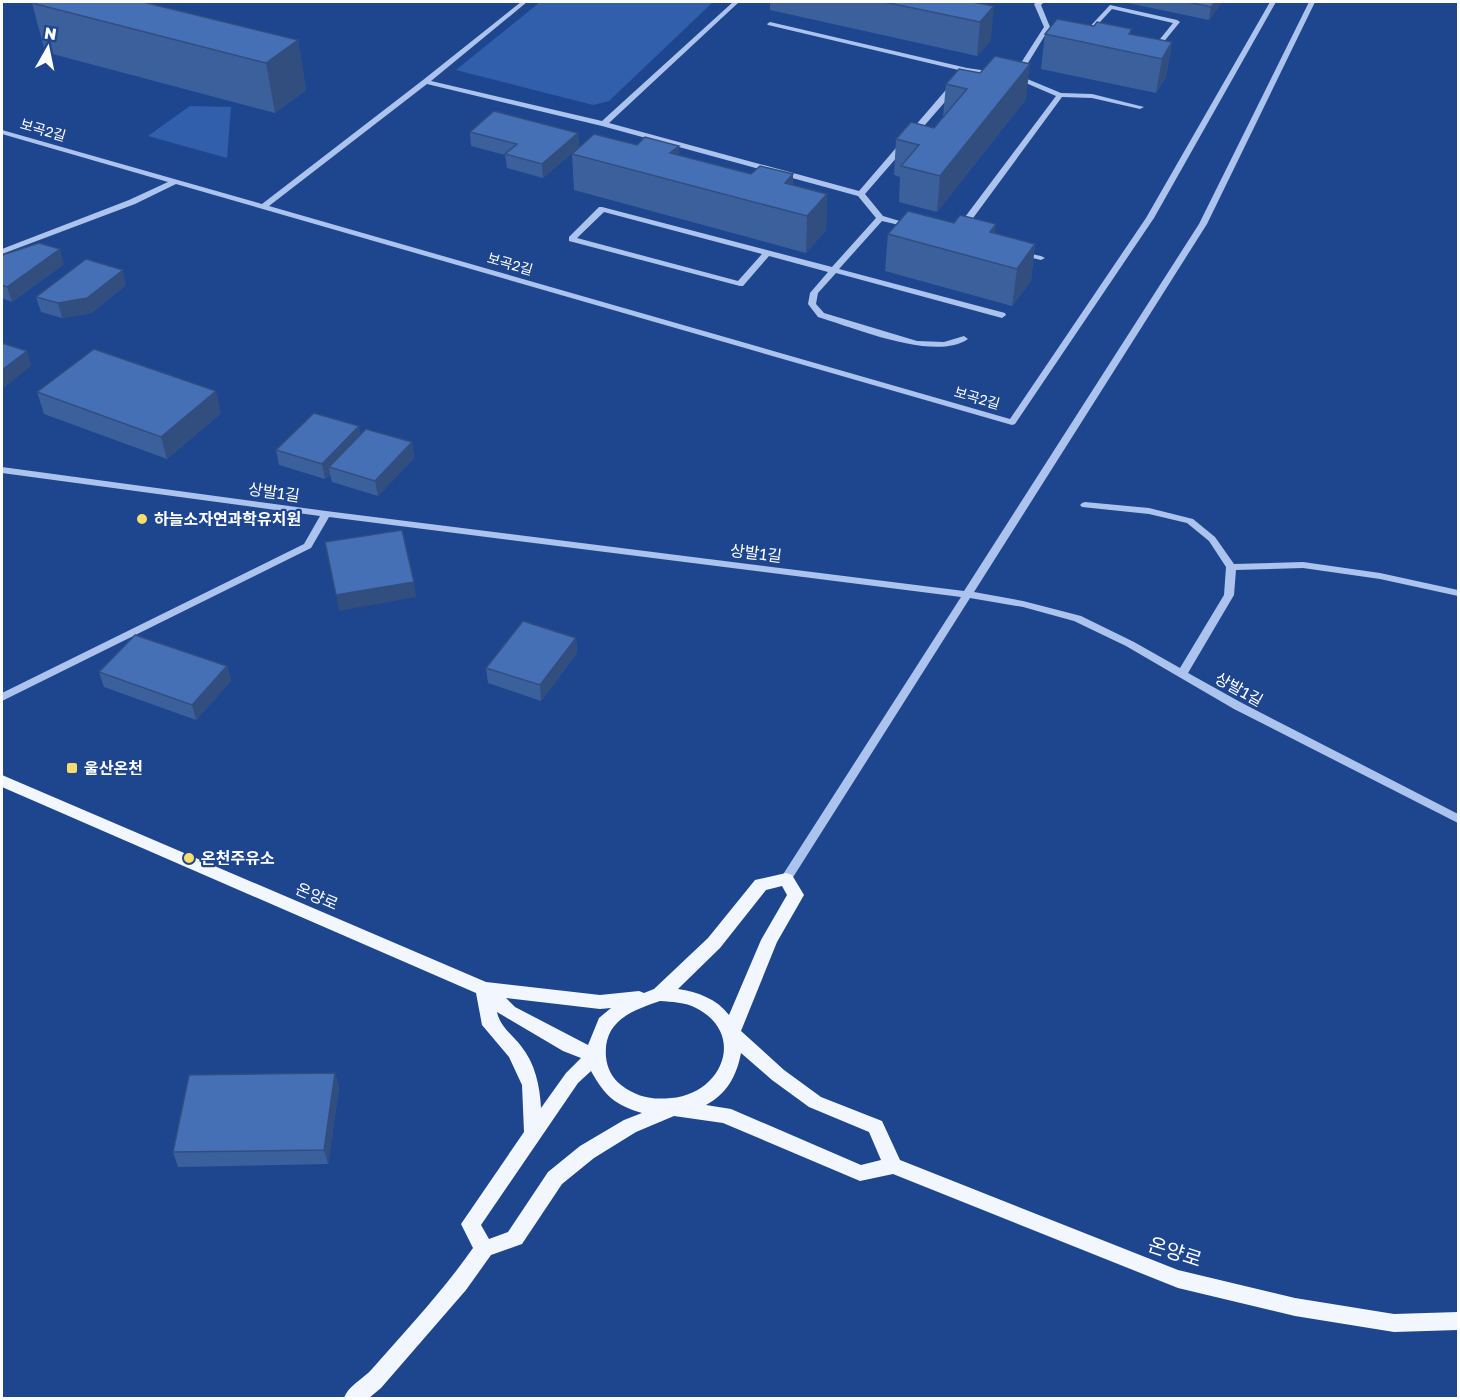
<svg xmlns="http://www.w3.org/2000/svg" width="1460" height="1400" viewBox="0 0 1460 1400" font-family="'Golos Text','Noto Sans KR',sans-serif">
  <rect width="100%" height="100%" fill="#1e468e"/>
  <g fill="#315fab">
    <polygon points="540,2 713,2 609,101 593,105 456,70"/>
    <polygon points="190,106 231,107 227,158 148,136"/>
  </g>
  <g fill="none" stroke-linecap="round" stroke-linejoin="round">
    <g fill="#acc4ed" fill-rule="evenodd">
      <path d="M 521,2 L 527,2 L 431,81 L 602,121 L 733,2 L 739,2 L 609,123 L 859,191 L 951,84 L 957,84 L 957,88 L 865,194 L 883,216 L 916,226 L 912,228 L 882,221 L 839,269 L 1005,313 L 1006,315 L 1002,318 L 836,273 L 818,293 L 816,304 L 824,313 L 917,341 L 944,342 L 964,336 L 968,339 C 935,362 855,328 818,317 L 808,304 L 810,293 L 828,272 L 769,256 L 743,286 L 740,286 L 569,241 L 569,237 L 599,207 L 602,207 L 832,267 L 876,218 L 858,196 L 602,126 L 427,84 L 269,206 L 1010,419 L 1146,218 L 1270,2 L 1276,2 L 1154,218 L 1015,424 L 1012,425 L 176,184 L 135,204 L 2,254 L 2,249 L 129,200 L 168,182 L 2,134 L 2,130 L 262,204 L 423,80 ZM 604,212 L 762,254 L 738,281 L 577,238 Z"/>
      <polygon points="1037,2 1044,2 1041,5 1050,27 1020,76 1061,93 1092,94 1144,107 1140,109 1092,98 1062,97 965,229 959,229 959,225 1056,96 1012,77 1044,27 1034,4"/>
      <polygon points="1309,2 1315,2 1207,224 974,592 1023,601 1081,616 1134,642 1180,668 1224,595 1226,567 1209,541 1187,523 1149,514 1082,507 1080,505 1082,503 1085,502 1149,508 1193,519 1215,537 1234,564 1303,562 1380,573 1458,590 1458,596 1380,579 1303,568 1236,570 1234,595 1188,673 1242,703 1458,814 1458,823 1234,709 1126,646 1074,621 1023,607 970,598 790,882 782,882 780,879 782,876 961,597 329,517 311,548 2,701 2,693 304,544 320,516 2,473 2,467 326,511 964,591 1199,224"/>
      <polygon points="1110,5 1177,20 1180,22 1157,50 1155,51 1152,49 1173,23 1112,9 1087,36 1083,36 1083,34"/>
      <polygon points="770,22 967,68 995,72 999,74 995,76 967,72 768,25 767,24"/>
      <polygon points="1017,251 1041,256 1045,258 1041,260 1020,255 1017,255"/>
    </g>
    <path fill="#f2f6ff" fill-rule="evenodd" d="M 2,775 L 486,982 L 600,995 L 639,991 L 644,993 L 654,989 L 708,938 L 755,880 L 786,873 L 792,875 L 804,895 L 777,942 L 741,1031 L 784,1070 L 821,1097 L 882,1121 L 900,1160 L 1178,1270 L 1295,1298 L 1394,1314 L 1458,1312 L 1458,1330 L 1394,1332 L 1295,1316 L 1178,1288 L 893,1174 L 860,1181 L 723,1123 L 674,1116 L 636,1132 L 594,1158 L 562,1184 L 522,1244 L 491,1255 L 466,1290 L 381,1388 L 369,1398 L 344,1398 C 348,1386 363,1379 372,1369 C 407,1329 443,1291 473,1248 L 461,1224 L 524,1132 L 522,1085 L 509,1057 L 482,1025 L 476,993 L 2,787 ZM 782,886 L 787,895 L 761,940 L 729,1015 C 717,999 698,992 678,989 L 720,948 L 766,890 ZM 506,998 L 600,1009 L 611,1008 L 599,1018 L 588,1045 L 515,1007 ZM 660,1001 C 672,1002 685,1002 696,1008 C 747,1034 722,1094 671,1098 C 651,1100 637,1097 621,1085 C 612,1078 607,1068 606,1057 C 603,1021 631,1011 660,1001 ZM 497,1012 L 563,1051 L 581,1058 L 566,1073 L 541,1108 C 540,1086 535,1063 521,1046 C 512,1034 500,1027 497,1012 ZM 741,1053 L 772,1080 L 809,1107 L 869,1132 L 881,1160 L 861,1165 L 731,1109 L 706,1105 C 727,1094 737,1075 741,1053 ZM 591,1071 C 605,1096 615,1105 642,1113 L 624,1120 L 580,1146 L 548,1172 L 508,1232 L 489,1239 L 481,1225 L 578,1083 Z"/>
  </g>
  <g fill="#3c609c">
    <polygon points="770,2 972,2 991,40 977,56 770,10"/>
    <polygon points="1123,2 1222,2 1209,20"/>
    <polygon points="32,3 298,40 306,90 275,113 45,52"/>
    <polygon points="1045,34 1132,34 1172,42 1166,77 1156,93 1041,69"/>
    <polygon points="946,84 1026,99 937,212 899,202 900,177 894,175 896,139 934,128 943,117"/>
    <polygon points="470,132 578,133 579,147 543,178 507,168 505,155 471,146"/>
    <polygon points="679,146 679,156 751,174 793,174 793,185 827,194 826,230 806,253 574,190 572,154"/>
    <polygon points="954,223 1035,244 1031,281 1012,306 885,271 888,234"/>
    <polygon points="2,255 64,264 12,302 2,298"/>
    <polygon points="126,285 91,313 62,318 41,312 36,297"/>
    <polygon points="37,392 221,413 167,459 44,414"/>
    <polygon points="361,435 412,442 414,458 378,496 332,482 330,474 325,479 279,465 276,450"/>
    <polygon points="576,638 577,653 541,701 488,683 486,668"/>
    <polygon points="227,666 231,681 196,720 104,687 99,672"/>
    <polygon points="335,1073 339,1088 328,1164 178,1167 173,1152"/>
  </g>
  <g fill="#314e7f">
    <polygon points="1215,2 1222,2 1209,20 1211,7"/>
    <polygon points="994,6 991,40 977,56 980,22"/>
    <polygon points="298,40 306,90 275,113 266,63"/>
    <polygon points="1172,42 1166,77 1156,93 1162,59"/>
    <polygon points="1030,64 1026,99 937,212 940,176"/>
    <polygon points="578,133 579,147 543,178 542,164"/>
    <polygon points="679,146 680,182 670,153"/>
    <polygon points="793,174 792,210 785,183"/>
    <polygon points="827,194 826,230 806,253 807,216"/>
    <polygon points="996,224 992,261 990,232"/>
    <polygon points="1035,244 1031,281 1012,306 1017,269"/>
    <polygon points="60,249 64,264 12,302 7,287"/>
    <polygon points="123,270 126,285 91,313 62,318 58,303"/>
    <polygon points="27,351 31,366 2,389 2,370"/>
    <polygon points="216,391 221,413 167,459 161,437"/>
    <polygon points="359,426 362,442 329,467 330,474 325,479 322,464"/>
    <polygon points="412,442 414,458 378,496 375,481"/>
    <polygon points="414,582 416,597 339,611 336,595"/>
    <polygon points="576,638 577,653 541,701 540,685"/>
    <polygon points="227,666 231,681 196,720 192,705"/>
    <polygon points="335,1073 339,1088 328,1164 324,1150"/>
  </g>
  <g fill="#4670b5" stroke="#314e7f" stroke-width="1.5">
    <polygon points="34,2 143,2 298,40 266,63 32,3"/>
    <polygon points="884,2 972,2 994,6 980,22"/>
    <polygon points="1188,2 1215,2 1211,7"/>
    <polygon points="1057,19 1094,26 1097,22 1132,29 1129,34 1172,42 1162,59 1045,34"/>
    <polygon points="995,56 1030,64 940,176 901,166 919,145 896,139 911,122 934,128 967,89 946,84 959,69 980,73"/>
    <polygon points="494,111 578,133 542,164 505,154 517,144 470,132"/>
    <polygon points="594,134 637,145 645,137 679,146 670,153 751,174 760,166 793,174 785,183 827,194 807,216 572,154"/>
    <polygon points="908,211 954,223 960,215 996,224 990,232 1035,244 1017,269 888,234"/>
    <polygon points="39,243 60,249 7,287 2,285 2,255"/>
    <polygon points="86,259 123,270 87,298 58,303 36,297"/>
    <polygon points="2,343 27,351 2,370"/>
    <polygon points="94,349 216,391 161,437 37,392"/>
    <polygon points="314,413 359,426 322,464 276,450"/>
    <polygon points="366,429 412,442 375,481 329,467"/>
    <polygon points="402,530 414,582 336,595 325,542"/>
    <polygon points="523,621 576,638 540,685 486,668"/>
    <polygon points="135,635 227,666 192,705 99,672"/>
    <polygon points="335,1073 324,1150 173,1152 189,1075"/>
  </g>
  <g fill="#fbdd6b" stroke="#1e468e" stroke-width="2">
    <circle cx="142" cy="519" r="6"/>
    <rect x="66" y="762" width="12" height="12" rx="3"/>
    <circle cx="189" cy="858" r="6"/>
  </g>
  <g text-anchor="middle" stroke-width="4.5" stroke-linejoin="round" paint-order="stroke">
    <g font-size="14" fill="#fff" stroke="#1e468e">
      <text transform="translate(43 130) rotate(16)" y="5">보곡2길</text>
      <text transform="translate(510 264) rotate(16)" y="5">보곡2길</text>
      <text transform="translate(977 398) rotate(16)" y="5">보곡2길</text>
    </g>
    <g font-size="16" fill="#fff" stroke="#1e468e">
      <text transform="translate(274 492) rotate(8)" y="6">상발1길</text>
      <text transform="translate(756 553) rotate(7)" y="6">상발1길</text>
      <text transform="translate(1239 689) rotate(29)" y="6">상발1길</text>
      <text transform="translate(317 896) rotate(23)" y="6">온양로</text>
    </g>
    <g font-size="16" font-weight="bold" fill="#fff" stroke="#1e468e" text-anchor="start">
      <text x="154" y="525">하늘소자연과학유치원</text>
      <text x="84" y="774">울산온천</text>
      <text x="201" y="864">온천주유소</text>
    </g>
    <g font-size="20" fill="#fff" stroke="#1e468e">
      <text transform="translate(1175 1252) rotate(18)" y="7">온양로</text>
    </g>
  </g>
  <rect width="1460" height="1400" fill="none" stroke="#ffffff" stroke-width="6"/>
  <g transform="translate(48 48) rotate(9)" stroke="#1e468e" stroke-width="4.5" paint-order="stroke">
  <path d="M0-4.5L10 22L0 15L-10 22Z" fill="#ffffff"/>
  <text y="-9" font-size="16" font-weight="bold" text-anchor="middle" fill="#ffffff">N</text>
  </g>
</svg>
